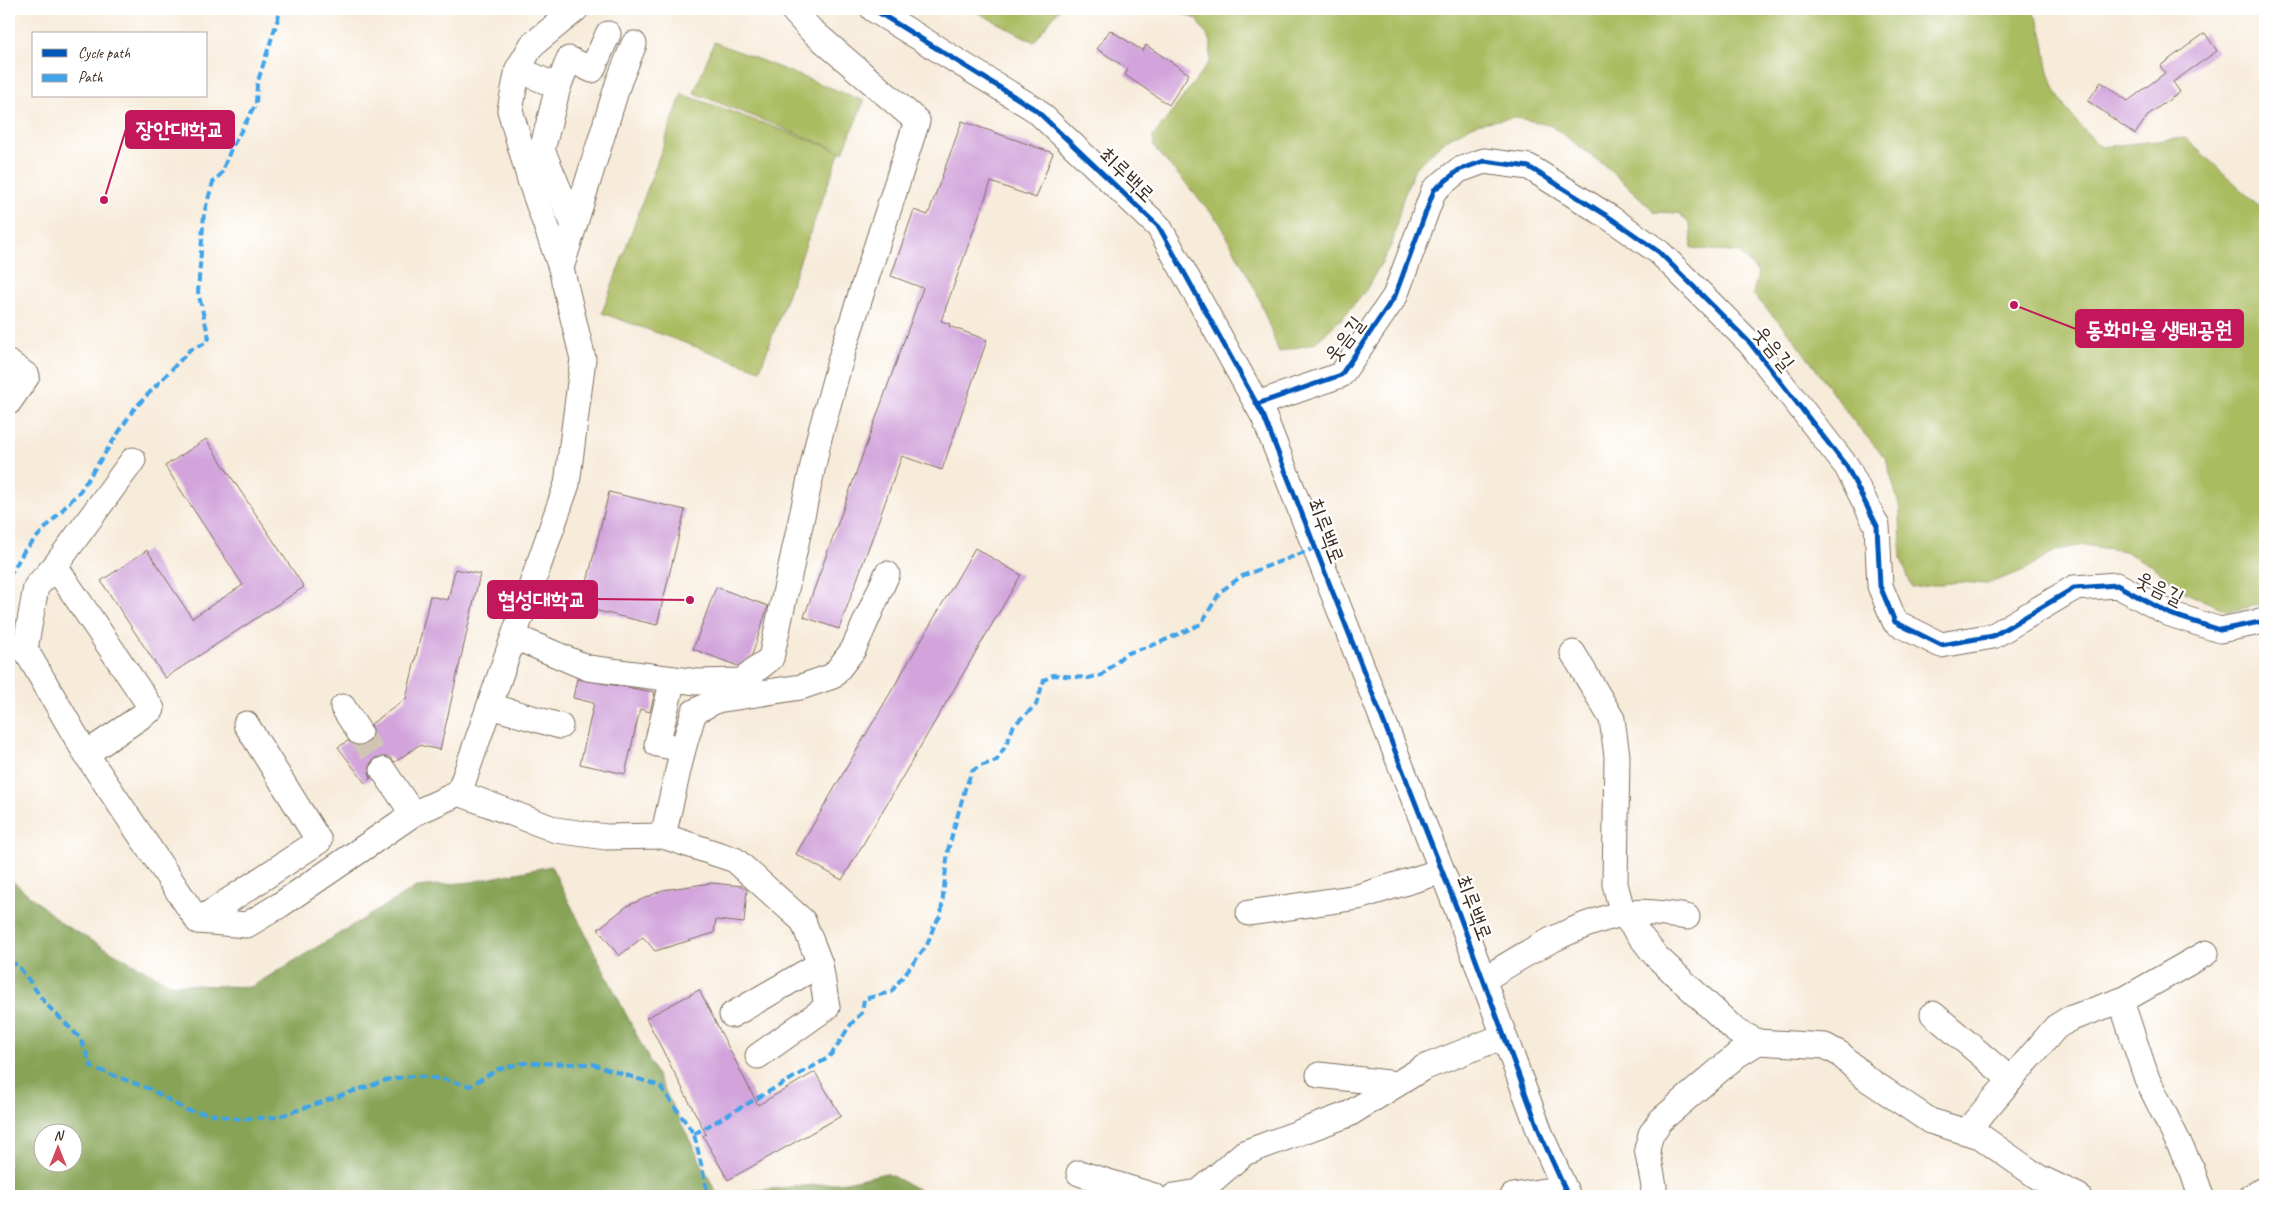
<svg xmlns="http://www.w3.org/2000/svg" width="2274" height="1205" viewBox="0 0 2274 1205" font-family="Caveat,'Poor Story',sans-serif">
  <rect width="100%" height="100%" fill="#fff"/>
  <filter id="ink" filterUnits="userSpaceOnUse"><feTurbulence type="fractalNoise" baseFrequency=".02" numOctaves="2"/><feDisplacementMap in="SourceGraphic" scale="10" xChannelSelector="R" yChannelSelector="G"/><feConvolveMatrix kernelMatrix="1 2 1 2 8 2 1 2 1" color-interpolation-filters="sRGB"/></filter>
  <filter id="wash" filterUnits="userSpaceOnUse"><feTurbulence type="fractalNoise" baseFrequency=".0096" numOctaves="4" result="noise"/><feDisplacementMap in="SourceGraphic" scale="20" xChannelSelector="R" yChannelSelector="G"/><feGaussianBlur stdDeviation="1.12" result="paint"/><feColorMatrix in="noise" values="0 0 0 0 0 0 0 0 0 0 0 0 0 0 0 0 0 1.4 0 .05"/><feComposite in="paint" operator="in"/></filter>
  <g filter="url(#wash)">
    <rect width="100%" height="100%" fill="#f7ebd9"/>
    <g fill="#aabc60" stroke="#72733f">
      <polygon points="971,9 1059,9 1034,42"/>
      <path d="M 1169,9 L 2030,9 C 2047,28 2043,55 2051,79 C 2060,106 2080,127 2101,147 L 2185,138 L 2265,211 L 2265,604 L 2228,611 L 2184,592 L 2153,566 L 2124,551 L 2084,545 L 2057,550 L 2025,570 L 1987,584 L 1958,582 L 1912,588 L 1901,558 L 1900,508 L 1886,459 L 1854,422 L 1794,339 L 1753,294 L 1758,273 L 1740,253 L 1692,248 L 1690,224 L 1678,213 L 1655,212 L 1608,168 L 1552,126 L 1515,117 L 1476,124 L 1444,141 L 1415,168 L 1402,201 L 1392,244 L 1366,290 L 1343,317 L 1315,343 L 1279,352 L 1257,293 L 1220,223 L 1154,147 L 1153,137 L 1210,61 L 1211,42 L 1197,19 Z"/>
      <polygon points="714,42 864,101 843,152 694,93"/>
      <polygon points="682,94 840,151 760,370 602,313"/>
    </g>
    <path fill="#87a456" stroke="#61673a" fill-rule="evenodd" d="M 551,866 L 717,1194 L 846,1182 L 886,1173 L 931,1196 L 9,1196 L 9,878 L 64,925 L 170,984 L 251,987 L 416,887 L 471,882 ZM 42,1132 L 72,1132 L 72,1162 L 42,1162 Z"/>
    <g id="blocks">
      <g fill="#d2a4db">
        <polygon points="1110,30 1143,51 1146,45 1189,74 1169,105 1125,75 1128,69 1097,49"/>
        <polygon points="2205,33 2217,51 2173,82 2180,92 2149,114 2135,134 2088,101 2101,82 2128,101 2165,73 2160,66"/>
        <polygon points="962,121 1053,153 1036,198 991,182 941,321 950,324 949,326 987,340 942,470 902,456 839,629 804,617 923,288 891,276 914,210 928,215"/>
        <polygon points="206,439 304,587 165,678 101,581 147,550 192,618 243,585 165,466"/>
        <polygon points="609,492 685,510 657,625 581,607"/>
        <polygon points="975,548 1021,575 842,880 796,854"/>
        <polygon points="455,569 480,574 440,750 419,745 395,762 389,757 375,758 370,764 369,772 371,778 365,783 338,747 348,741 359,746 367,744 373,732 371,724 406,699 430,596 448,600"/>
        <polygon points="716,587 768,606 752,655 738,666 693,649"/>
        <polygon points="577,679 655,692 650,712 640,709 625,774 580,764 594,703 573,698"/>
        <polygon points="711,883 742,886 747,890 744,923 716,920 714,933 655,951 643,937 619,956 598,929 627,906 663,890"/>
        <polygon points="699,990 758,1105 815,1072 841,1116 728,1180 703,1136 706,1134 646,1018"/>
      </g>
    </g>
  </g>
  <g filter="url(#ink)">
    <use href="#blocks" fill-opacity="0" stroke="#7d6e5f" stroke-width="1"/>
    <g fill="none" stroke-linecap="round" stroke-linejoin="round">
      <polyline stroke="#d1c4b4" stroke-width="25" stroke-dasharray="25 12" stroke-linecap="butt" points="359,732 383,770"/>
      <defs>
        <g id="minor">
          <polyline points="873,9 1036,110 1159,227 1264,417 1457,909 1542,1138 1568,1196"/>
          <polyline points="518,69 558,87 569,59 592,70 608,34"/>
          <polyline points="558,87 542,150 573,223"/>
          <polyline points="561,268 619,81 634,44"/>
          <polyline points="9,363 27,376 9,402"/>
          <polyline points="1257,404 1341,375 1395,296 1434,190 1459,170 1484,161 1529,167 1609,217 1659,252 1750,343 1847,467 1877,526 1880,586 1895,622 1941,645 1993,636 2074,588 2117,585 2170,614 2220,630 2265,621"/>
          <polyline points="133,460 55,566 36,587 25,649 86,754 198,921 247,925 280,905 413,814 459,793 567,484 583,359 561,268 530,180 510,110 518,69 532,45 576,9"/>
          <polyline points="55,566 152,709 86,754"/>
          <polyline points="515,637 588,668 697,682 742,681 771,658 819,438 844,347 917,121 811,30 792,9"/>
          <polyline points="1573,653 1612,719 1617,756 1615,884 1623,914 1656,956 1736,1031 1758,1042 1825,1046 1840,1054 1866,1078 1930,1121 1980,1136 2038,1177 2078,1196"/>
          <polyline points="673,679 657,744 683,749"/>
          <polyline points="490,706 560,726"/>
          <polyline points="343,707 359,732"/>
          <polyline points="383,770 413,814"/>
          <polyline points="459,793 556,830 606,837 663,836 683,749 694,712 717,700 801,687 833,676 853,650 887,574"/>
          <polyline points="663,836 735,860 803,921 820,964 827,1007 758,1056"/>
          <polyline points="1249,913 1358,897 1442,871"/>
          <polyline points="198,921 319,841 246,724"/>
          <path d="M 1483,980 C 1526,953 1571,925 1622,914 C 1643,910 1666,914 1687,917"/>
          <polyline points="2121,1001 2147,1079 2192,1170 2201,1196"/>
          <polyline points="1933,1014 2011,1080"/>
          <polyline points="732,1015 820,964"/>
          <polyline points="1319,1075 1397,1084"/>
          <polyline points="1966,1132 2056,1027 2069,1019 2125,999 2206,953"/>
          <polyline points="1079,1173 1154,1196"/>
          <polyline points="1174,1196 1199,1192 1244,1153 1349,1114 1423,1068 1504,1036"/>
          <polyline points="1513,1196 1564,1188"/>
          <polyline points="1653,1196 1654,1186 1647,1149 1651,1134 1661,1120 1737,1055 1758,1042"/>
          <polyline points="2252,1196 2265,1189"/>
        </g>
      </defs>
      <use href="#minor" stroke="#7d6e5f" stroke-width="27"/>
      <use href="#minor" stroke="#fff" stroke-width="25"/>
      <g stroke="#3fa3ea" stroke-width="4" stroke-dasharray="8 4" stroke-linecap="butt">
        <polyline points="9,577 24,551 80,491 134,409 190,350 206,343 209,338 198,292 204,213 213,182 221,174 231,149 256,104 257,84 281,9"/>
        <polyline points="9,965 17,964 46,1004 80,1038 92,1067 150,1089 186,1110 239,1119 277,1117 390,1079 413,1076 442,1079 470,1086 498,1069 524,1063 592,1064 660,1086 694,1134 708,1194 711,1196"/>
        <path d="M 694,1134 L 828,1058 C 842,1042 846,1026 862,1013 L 864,999 L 891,992 L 927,945 L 934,926 L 941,915 L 948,850 L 965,789 L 972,771 L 980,766 L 996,761 L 1006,745 L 1014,725 L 1036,705 L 1044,680 L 1053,675 L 1088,678 L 1102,675 L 1125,654 L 1156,644 L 1201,624 L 1220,592 L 1242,576 L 1315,548"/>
      </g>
      <defs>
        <g id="cycleway">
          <polyline points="873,9 1036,110 1159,227 1264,417 1457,909 1542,1138 1568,1196"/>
          <polyline points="1257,404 1341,375 1395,296 1434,190 1459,170 1484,161 1529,167 1609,217 1659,252 1750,343 1847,467 1877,526 1880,586 1895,622 1941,645 1993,636 2074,588 2117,585 2170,614 2220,630 2265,621"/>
        </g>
      </defs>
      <use href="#cycleway" stroke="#fff" stroke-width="8"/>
      <use href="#cycleway" stroke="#0057b8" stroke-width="5"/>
    </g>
  </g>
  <g text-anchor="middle" stroke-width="4.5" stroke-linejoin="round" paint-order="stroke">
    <g font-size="21" fill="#3b2a1e" stroke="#fff">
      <text transform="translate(1127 175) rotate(44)" y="7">최루백로</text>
      <text transform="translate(1344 339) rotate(-53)" y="7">웃음길</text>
      <text transform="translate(1774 348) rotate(51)" y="7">웃음길</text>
      <text transform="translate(1326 531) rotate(69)" y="7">최루백로</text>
      <text transform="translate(2160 588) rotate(27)" y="7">웃음길</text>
      <text transform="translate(1474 908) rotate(69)" y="7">최루백로</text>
    </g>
  </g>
  <path fill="none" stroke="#c2185b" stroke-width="2" d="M104 200L126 129M2014 305L2076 329M690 600L597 599"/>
  <g fill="#c2185b" stroke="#fff" stroke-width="2">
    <circle cx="104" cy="200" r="5"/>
    <circle cx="2014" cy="305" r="5"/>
    <circle cx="690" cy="600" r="5"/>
  </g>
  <g fill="#c2185b" stroke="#c2185b" stroke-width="2">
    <rect x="126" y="111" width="108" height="37" rx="5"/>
    <rect x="2076" y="310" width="167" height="37" rx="5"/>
    <rect x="488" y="581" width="109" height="37" rx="5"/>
  </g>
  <g font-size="22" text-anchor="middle" font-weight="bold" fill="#fff">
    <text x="180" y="137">장안대학교</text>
    <text x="2159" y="337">동화마을 생태공원</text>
    <text x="542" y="607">협성대학교</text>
  </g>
  <rect width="2274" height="1205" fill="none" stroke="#fff" stroke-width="30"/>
  <rect x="32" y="32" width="175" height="65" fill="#ffffff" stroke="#b1aaa5"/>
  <rect x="42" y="49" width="25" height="8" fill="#0057b8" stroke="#b1aaa5"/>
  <text x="78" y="58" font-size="15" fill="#3b2a1e">Cycle path</text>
  <rect x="42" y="74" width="25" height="8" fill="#3fa3ea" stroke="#b1aaa5"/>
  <text x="78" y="82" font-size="15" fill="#3b2a1e">Path</text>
  <g transform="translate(58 1148)"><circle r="24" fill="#ffffff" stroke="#b1aaa5"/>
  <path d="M0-4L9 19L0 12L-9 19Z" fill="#d1495b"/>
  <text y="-8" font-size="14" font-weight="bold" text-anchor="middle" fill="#3b2a1e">N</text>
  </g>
</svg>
